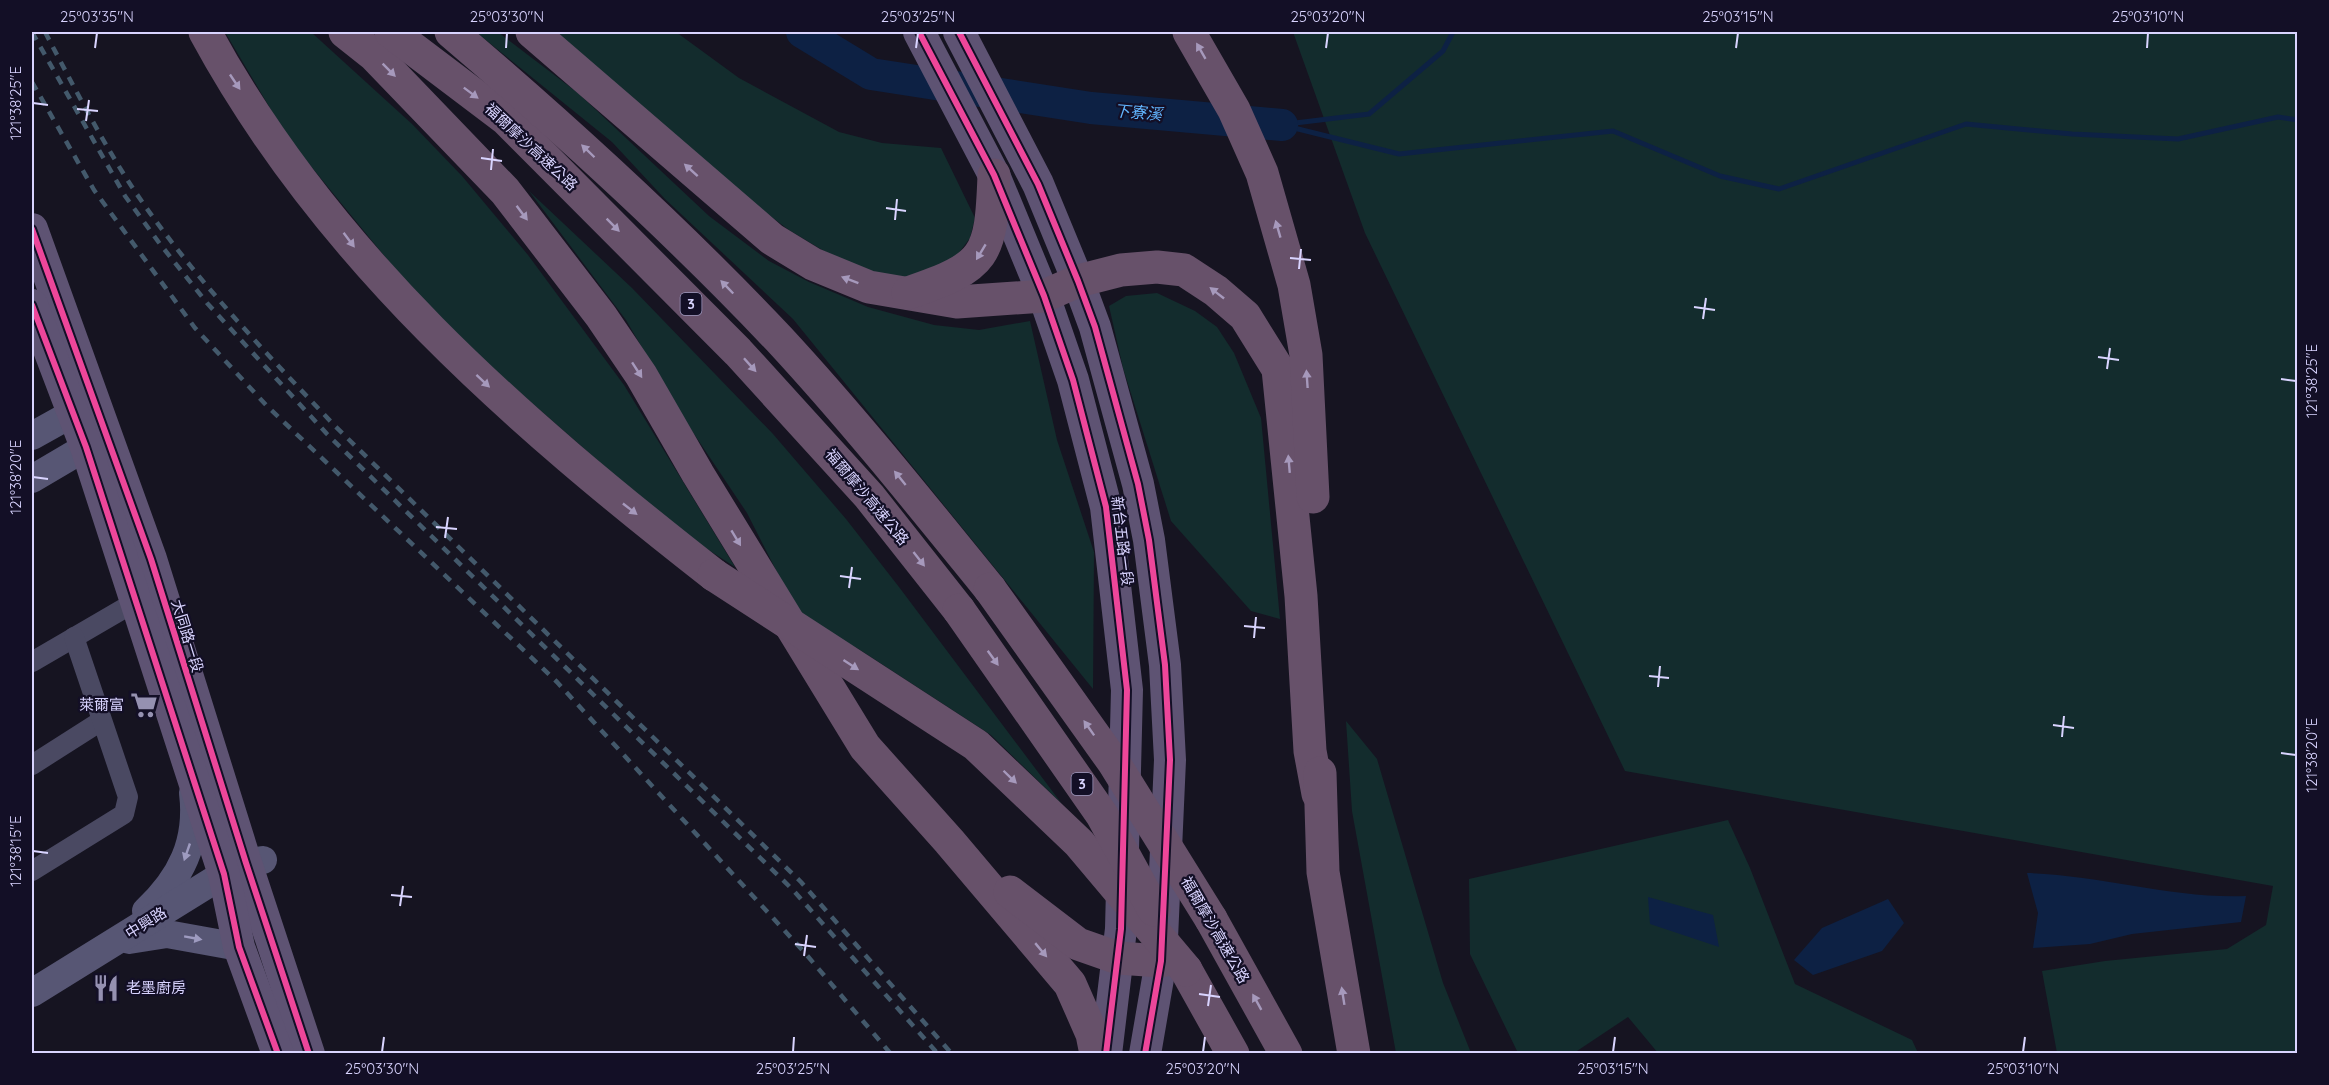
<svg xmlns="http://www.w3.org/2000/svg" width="2329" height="1085" viewBox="0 0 2329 1085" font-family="Quicksand,'Noto Sans TC',sans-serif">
  <rect width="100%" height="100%" fill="#161421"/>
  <g fill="#132c2d">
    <polygon points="225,32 311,32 412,124 462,176 528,255 624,385 735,567 676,529 436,319 287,137"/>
    <polygon points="476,32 498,32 578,93 709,216 769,261 809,282 868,307 934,325 979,330 1030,321 1057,440 1094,552 1093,689 793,319 665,199 612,142"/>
    <polygon points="554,32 676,32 739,78 839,132 882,143 941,148 975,218 970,238 955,258 905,279 859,272 789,230 749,200"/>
    <polygon points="1293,32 2297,32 2297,1053 2057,1053 2042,971 2105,961 2227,949 2266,925 2273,886 1625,771 1365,233"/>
    <polygon points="529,191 632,288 773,434 846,519 899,587 1062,804 991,735 857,648 802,621 747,513 680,413 626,320"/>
    <polygon points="1157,293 1195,311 1217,327 1234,353 1261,418 1280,619 1251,611 1171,521 1123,368 1109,306 1126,296"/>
    <polygon points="1346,721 1377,759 1443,983 1471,1053 1396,1053 1352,811"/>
    <polygon points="1728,820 1750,868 1795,984 1912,1040 1918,1053 1658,1053 1628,1017 1574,1053 1518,1053 1470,954 1469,879"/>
  </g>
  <g fill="#0d2144">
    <path d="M 2027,873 C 2101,875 2173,899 2246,896 L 2241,922 L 2132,934 L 2090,944 L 2033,948 L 2038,913 Z"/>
    <polygon points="1648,897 1713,915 1719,947 1650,924"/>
    <polygon points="1888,899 1904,923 1882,951 1813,975 1794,960 1822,928"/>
  </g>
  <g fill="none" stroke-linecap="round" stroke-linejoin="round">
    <g stroke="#0d2144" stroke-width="5">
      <polyline points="1287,124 1369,114 1443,51 1453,32"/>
      <polyline points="1282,125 1399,154 1613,131 1720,176 1779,189 1966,124 2072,134 2178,139 2278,117 2298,120"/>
    </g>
    <polyline stroke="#0d2144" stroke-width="32" points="802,32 871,74 1091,108 1282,125"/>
    <g stroke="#4a4962" stroke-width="20">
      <polyline points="32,662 135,602"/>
      <polyline points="32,765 101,721"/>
      <polyline points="32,871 124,814 128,797 74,637"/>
    </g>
    <g stroke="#575674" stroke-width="28">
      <polyline points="32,436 93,402"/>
      <polyline points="32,479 105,436"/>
      <path d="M 146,911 C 181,878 199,842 193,793"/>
      <polyline points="129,940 167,934 239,947"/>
      <polyline points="32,993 224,874 246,863 263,860"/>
    </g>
    <g stroke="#5e5373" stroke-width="32">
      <polyline points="919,32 994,175 1044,296 1073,380 1106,507 1127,690 1121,929 1106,1054"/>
      <polyline points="959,32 1038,184 1078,281 1095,327 1138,484 1149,540 1165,665 1170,760 1161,961 1145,1054"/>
      <polyline points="32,229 151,559 246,863 309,1054"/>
      <polyline points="32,305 86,447 224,874 239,947 278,1054"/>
    </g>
    <g stroke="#67516a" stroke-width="33">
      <path d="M 205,32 C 326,256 517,421 714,575"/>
      <polyline points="345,32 374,55 505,191 601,316 641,375 698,474 865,747 949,841 1070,984 1092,1034 1096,1054"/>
      <polyline points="391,32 506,119 738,352 869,496 959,610"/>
      <path d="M 451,32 C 565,129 676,230 779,339 C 853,419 921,504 990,589"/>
      <polyline points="532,32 772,239 813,264 869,287 957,302 1044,296 1078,281 1121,270 1157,267 1184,270 1216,291 1245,316 1278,369 1301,596 1310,751 1318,794"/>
      <polyline points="1189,32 1234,110 1262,173 1294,285 1306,355 1313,497"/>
      <path d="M 908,293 C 987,266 991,257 994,175"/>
      <polyline points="1320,773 1323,872 1354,1054"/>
      <polyline points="1010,892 1078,944 1118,958 1161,961"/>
      <polyline points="1211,919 1286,1054"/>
      <polyline points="1186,970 1233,1054"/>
    </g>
    <g stroke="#43596b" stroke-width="4.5" stroke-dasharray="9 8" stroke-linecap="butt">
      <polyline points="32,32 125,196 160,244 207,303 327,434 793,890 938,1054"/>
      <path d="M 45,32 C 73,85 101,140 134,190 C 192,276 264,351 335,426 L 801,882 L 952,1054"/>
      <polyline points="32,82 94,190 195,328 266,405 557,682 805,953 891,1054"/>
    </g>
    <g stroke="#67516a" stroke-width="33">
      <polyline points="714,575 976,745 1079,843 1186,970"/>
      <polyline points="990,589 1114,763 1211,919"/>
      <polyline points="959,610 1102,815 1154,910"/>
    </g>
    <defs>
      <g id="cycleway">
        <polyline points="919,32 994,175 1044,296 1073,380 1106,507 1127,690 1121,929 1106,1054"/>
        <polyline points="959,32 1038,184 1078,281 1095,327 1138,484 1149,540 1165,665 1170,760 1161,961 1145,1054"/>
        <polyline points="32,229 151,559 246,863 309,1054"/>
        <polyline points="32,305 86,447 224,874 239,947 278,1054"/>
      </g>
    </defs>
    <use href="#cycleway" stroke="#130f26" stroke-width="10"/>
    <use href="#cycleway" stroke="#ed469a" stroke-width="6"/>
  </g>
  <defs><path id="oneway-solid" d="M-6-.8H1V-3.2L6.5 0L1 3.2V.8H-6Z" transform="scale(1.5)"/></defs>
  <g fill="#a699bc">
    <use href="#oneway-solid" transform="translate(1201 51) rotate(-120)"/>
    <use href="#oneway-solid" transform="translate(389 70) rotate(45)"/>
    <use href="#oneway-solid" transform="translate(235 82) rotate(56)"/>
    <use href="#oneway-solid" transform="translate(471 93) rotate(37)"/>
    <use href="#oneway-solid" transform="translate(588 151) rotate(-136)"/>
    <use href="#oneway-solid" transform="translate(691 170) rotate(-138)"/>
    <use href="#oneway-solid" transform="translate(522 213) rotate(53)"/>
    <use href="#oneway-solid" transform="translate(613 225) rotate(45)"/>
    <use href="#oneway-solid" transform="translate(1278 229) rotate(-106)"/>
    <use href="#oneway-solid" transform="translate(349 240) rotate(53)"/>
    <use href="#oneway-solid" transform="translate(981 252) rotate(121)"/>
    <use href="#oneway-solid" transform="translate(850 280) rotate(-159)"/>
    <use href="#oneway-solid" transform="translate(727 287) rotate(-134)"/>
    <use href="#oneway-solid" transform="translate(1217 293) rotate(-142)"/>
    <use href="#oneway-solid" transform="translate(750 365) rotate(48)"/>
    <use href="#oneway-solid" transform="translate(637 370) rotate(57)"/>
    <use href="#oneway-solid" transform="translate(1307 379) rotate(-94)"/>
    <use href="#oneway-solid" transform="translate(483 381) rotate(43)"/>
    <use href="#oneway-solid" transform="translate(1289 464) rotate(-95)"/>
    <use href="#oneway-solid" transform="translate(900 478) rotate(-129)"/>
    <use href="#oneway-solid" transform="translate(630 509) rotate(38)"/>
    <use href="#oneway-solid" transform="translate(736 538) rotate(59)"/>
    <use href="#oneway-solid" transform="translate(919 559) rotate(52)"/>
    <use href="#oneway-solid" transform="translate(993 658) rotate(54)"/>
    <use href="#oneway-solid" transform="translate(851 665) rotate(33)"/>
    <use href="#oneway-solid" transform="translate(1089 728) rotate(-125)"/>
    <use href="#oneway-solid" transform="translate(1010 777) rotate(44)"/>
    <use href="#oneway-solid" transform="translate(1041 950) rotate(50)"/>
    <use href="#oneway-solid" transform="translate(1343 996) rotate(-99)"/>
    <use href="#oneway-solid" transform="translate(1257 1002) rotate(-119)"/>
  </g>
  <g fill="#9e9bc0">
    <use href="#oneway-solid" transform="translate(187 852) rotate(109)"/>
    <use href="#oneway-solid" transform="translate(193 938) rotate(10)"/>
  </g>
  <path fill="none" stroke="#d9d4ff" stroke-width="2" d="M 95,48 L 97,33M 506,48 L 507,33M 916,48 L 918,33M 1326,48 L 1328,33M 1736,48 L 1738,33M 2147,48 L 2148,33M 33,103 L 48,105M 77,109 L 98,111M 86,121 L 89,100M 481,158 L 502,161M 491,170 L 493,149M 886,208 L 906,211M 895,220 L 897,199M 1290,258 L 1311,260M 1299,269 L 1301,249M 1694,307 L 1715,310M 1703,319 L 1706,298M 2098,357 L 2119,360M 2107,369 L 2110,348M 2281,379 L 2296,381M 33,477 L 48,479M 436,527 L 457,529M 445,538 L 448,517M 840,576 L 861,579M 849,588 L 852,567M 1244,626 L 1265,628M 1254,638 L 1256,617M 1649,676 L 1669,678M 1658,687 L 1660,666M 2053,725 L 2074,728M 2062,737 L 2064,716M 2281,753 L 2296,755M 33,851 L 48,853M 391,895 L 412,897M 400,906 L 403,886M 795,944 L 816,947M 804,956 L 807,935M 1199,994 L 1220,997M 1208,1006 L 1211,985M 382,1052 L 384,1037M 793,1052 L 794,1037M 1203,1052 L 1205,1037M 1613,1052 L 1615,1037M 2023,1052 L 2025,1037"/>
  <defs>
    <symbol id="supermarket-bare" viewBox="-9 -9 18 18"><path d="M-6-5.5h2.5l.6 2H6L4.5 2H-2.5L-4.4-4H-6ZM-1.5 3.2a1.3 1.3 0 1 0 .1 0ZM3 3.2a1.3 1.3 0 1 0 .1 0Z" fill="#9591b1" stroke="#130f26" stroke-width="2.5" paint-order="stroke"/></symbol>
    <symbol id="restaurant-bare" viewBox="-9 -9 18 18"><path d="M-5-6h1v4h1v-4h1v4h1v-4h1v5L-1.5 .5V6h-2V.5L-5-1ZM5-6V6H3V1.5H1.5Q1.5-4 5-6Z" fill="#9591b1" stroke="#130f26" stroke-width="2.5" paint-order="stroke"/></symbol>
  </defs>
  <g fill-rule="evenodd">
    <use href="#supermarket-bare" x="125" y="686" width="38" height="38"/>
    <use href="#restaurant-bare" x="87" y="969" width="38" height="38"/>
  </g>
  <g text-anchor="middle" stroke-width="4.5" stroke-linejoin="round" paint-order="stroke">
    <g fill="#130f26" stroke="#9e99be" stroke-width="1.5">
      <rect x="680.5" y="293" width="21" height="22" rx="4.5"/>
      <rect x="1071.5" y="773" width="21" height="22" rx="4.5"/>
    </g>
    <g font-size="14" font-weight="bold" fill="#d9d4ff">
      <text x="691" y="309">3</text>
      <text x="1082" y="789">3</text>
    </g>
    <g font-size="15" fill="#d9d4ff" stroke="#130f26">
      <text transform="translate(531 147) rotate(43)" y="5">福爾摩沙高速公路</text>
      <text transform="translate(867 497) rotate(50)" y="5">福爾摩沙高速公路</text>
      <text transform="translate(1122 541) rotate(83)" y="5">新台五路一段</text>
      <text transform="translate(187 636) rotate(73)" y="5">大同路一段</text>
      <text transform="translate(146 923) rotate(-32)" y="5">中興路</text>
      <text transform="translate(1215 930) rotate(60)" y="5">福爾摩沙高速公路</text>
    </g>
    <g font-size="15" fill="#d9d4ff" stroke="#130f26" text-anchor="end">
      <text x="124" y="710">萊爾富</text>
      <text x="126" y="993" text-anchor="start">老墨廚房</text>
    </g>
    <g font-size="16" font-style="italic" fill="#62b6ff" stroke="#130f26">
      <text transform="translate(1138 112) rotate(5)" y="6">下寮溪</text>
    </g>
  </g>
  <rect width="2329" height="1085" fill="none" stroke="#130f26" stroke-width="66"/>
  <rect x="33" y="33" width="2263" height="1019" fill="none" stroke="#d9d4ff" stroke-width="2"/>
  <g font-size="15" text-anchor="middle" fill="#d9d4ff">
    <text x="97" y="22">25°03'35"N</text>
    <text x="507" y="22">25°03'30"N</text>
    <text x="918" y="22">25°03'25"N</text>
    <text x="1328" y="22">25°03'20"N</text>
    <text x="1738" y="22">25°03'15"N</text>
    <text x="2148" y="22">25°03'10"N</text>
    <text transform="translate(16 103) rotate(-90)" y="5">121°38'25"E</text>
    <text transform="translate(2312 381) rotate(-90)" y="5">121°38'25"E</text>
    <text transform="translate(16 477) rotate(-90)" y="5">121°38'20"E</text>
    <text transform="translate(2312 755) rotate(-90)" y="5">121°38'20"E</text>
    <text transform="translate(16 851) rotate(-90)" y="5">121°38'15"E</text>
    <text x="382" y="1074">25°03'30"N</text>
    <text x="793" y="1074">25°03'25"N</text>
    <text x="1203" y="1074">25°03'20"N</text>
    <text x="1613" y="1074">25°03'15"N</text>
    <text x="2023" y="1074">25°03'10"N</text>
  </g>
</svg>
